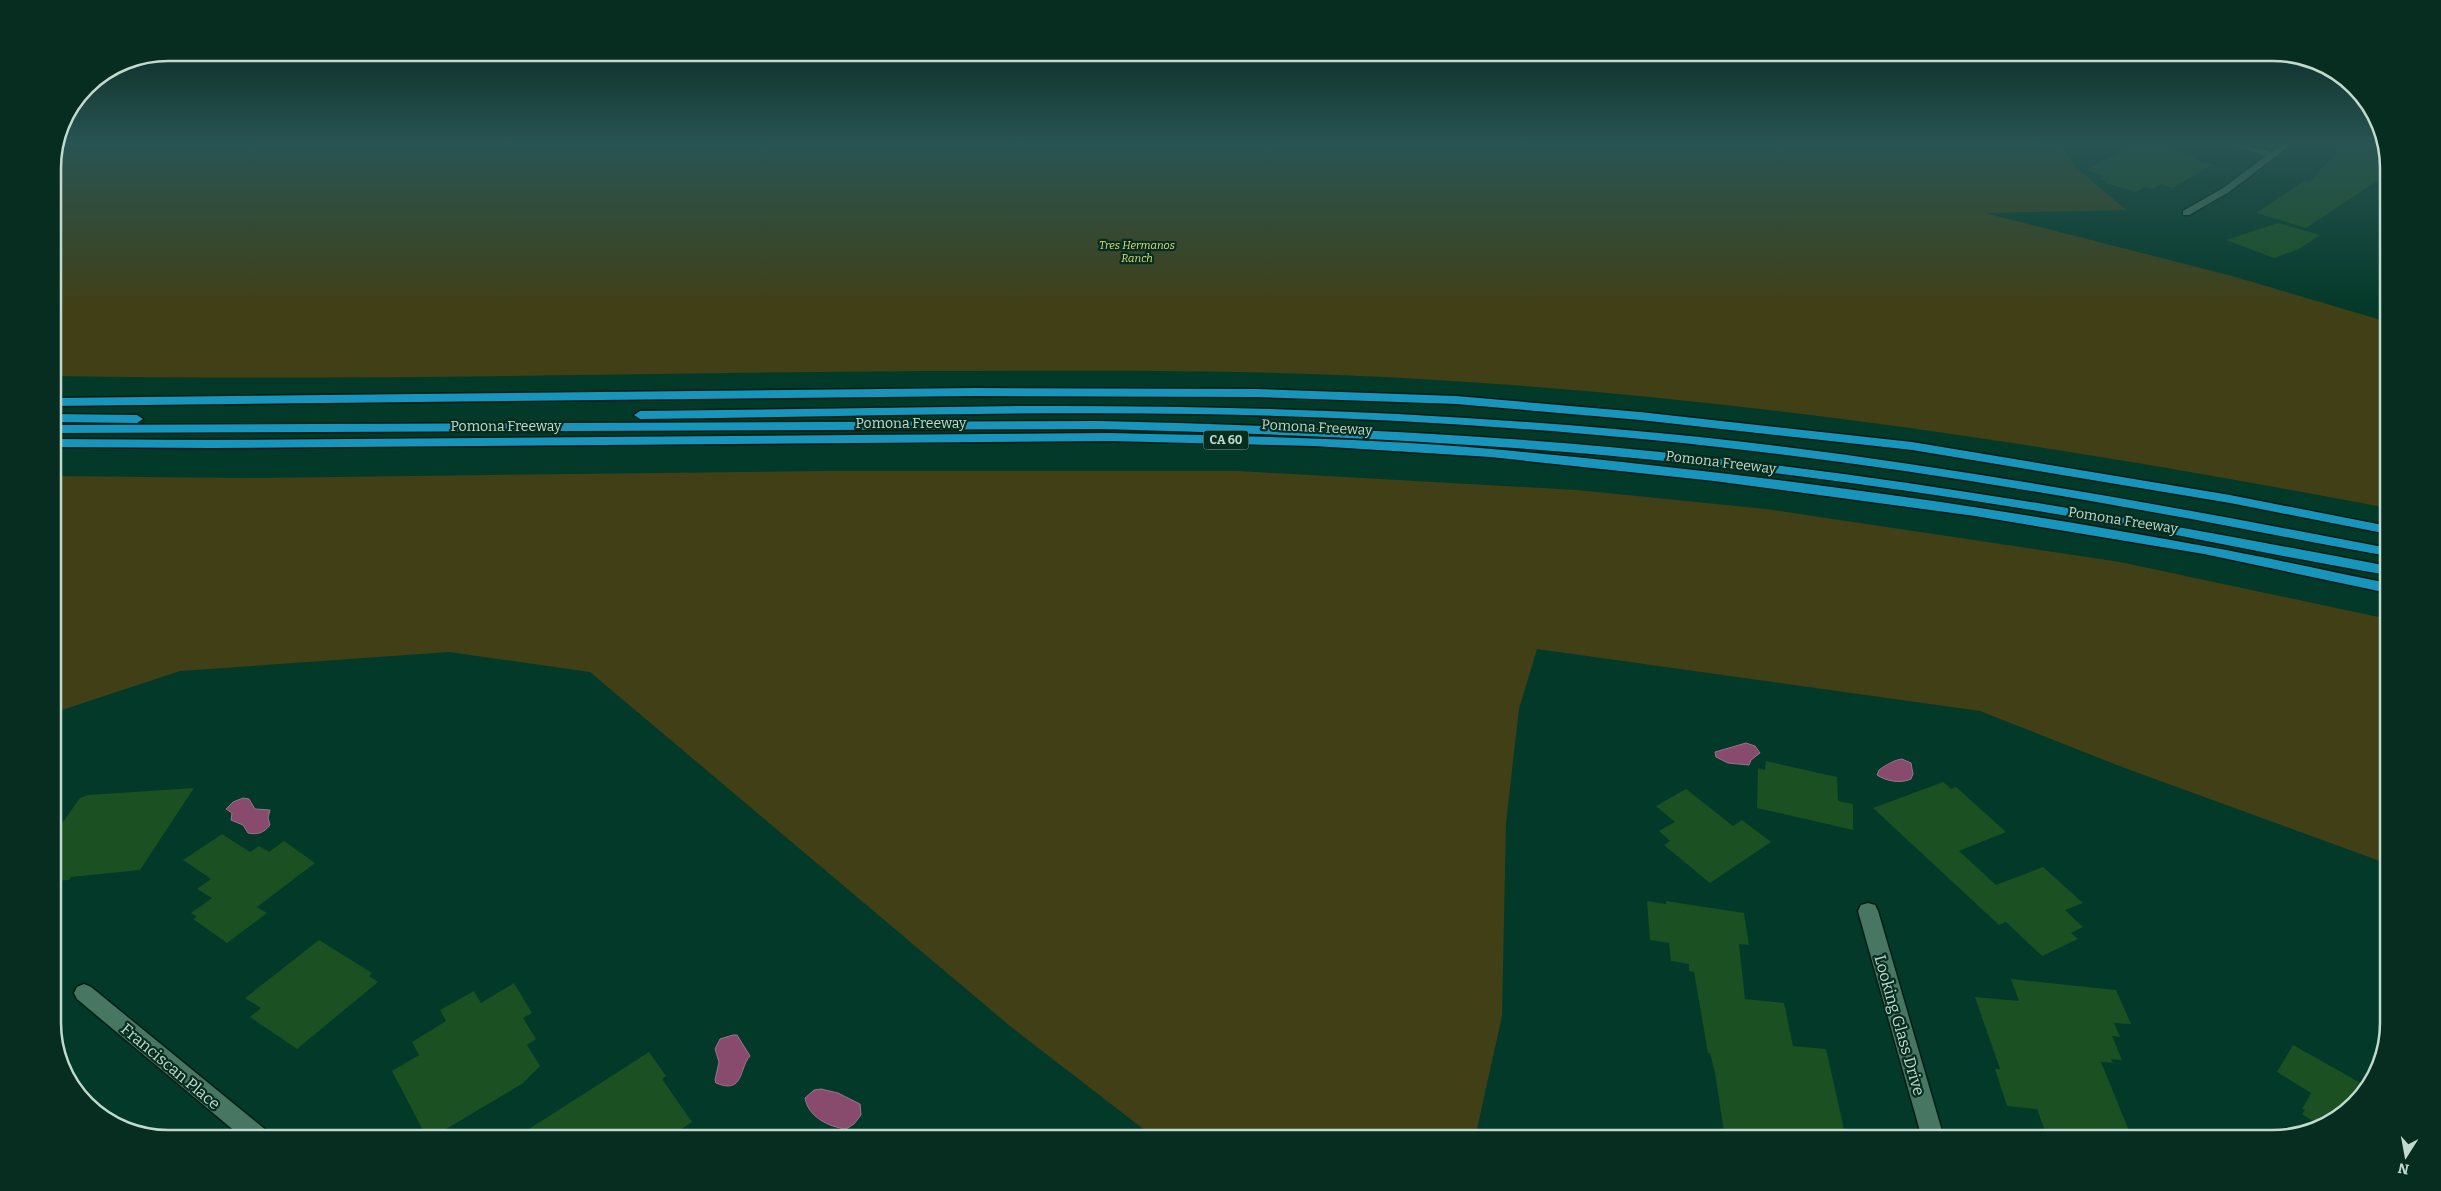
<svg xmlns="http://www.w3.org/2000/svg" width="2441" height="1191" viewBox="0 0 2441 1191" font-family="Bitter,serif">
  <rect width="100%" height="100%" fill="#033928"/>
  <g fill="#413f15">
    <path d="M 57,144 L 2059,144 L 2077,168 L 2126,210 L 1985,213 L 2232,276 L 2388,322 L 2388,508 C 2041,442 1691,389 1337,375 C 1200,369 1062,371 925,371 C 634,373 343,381 53,376 L 53,161 Z"/>
    <polygon points="825,471 1237,471 1577,490 1766,509 2120,562 2388,619 2388,864 2122,767 1980,711 1537,649 1519,709 1506,823 1502,1016 1475,1138 1155,1138 1010,1026 590,672 449,652 180,671 53,713 53,476 245,478"/>
  </g>
  <g fill="#884a6d" stroke="#99758a">
    <polygon points="1746,743 1755,746 1760,753 1751,760 1749,765 1728,763 1716,757 1715,752"/>
    <path d="M 1902,759 L 1911,763 L 1913,774 L 1911,779 C 1900,784 1886,781 1877,775 L 1879,770 C 1886,765 1894,760 1902,759 Z"/>
    <path d="M 243,798 L 249,799 L 255,809 L 270,810 L 268,818 L 270,825 C 264,833 257,835 248,833 L 243,825 L 231,820 L 232,813 L 226,809 L 233,802 Z"/>
    <path d="M 733,1035 L 737,1035 L 750,1056 C 739,1068 744,1095 716,1083 L 715,1080 L 719,1062 L 715,1049 L 720,1039 Z"/>
    <path d="M 821,1089 L 838,1093 L 860,1104 L 861,1115 L 854,1124 L 846,1129 C 829,1127 808,1117 805,1098 L 814,1090 Z"/>
  </g>
  <g fill="#1a5022">
    <polygon points="2136,144 2151,144 2200,158 2196,160 2212,165 2172,188 2161,184 2153,189 2146,187 2136,192 2105,183 2108,181 2100,179 2105,176 2086,170"/>
    <polygon points="2344,144 2383,144 2388,161 2388,174 2306,228 2256,213 2304,181 2310,182"/>
    <polygon points="2278,223 2320,235 2299,249 2274,258 2226,240"/>
    <polygon points="1766,761 1837,777 1838,801 1853,804 1853,830 1757,808 1758,768 1765,770"/>
    <polygon points="1943,782 1951,789 1956,787 2006,832 1959,851 1996,885 2043,867 2083,903 2065,910 2083,927 2071,933 2078,939 2042,956 2006,922 1999,925 1873,808"/>
    <polygon points="194,788 140,870 71,877 69,880 53,881 53,826 60,826 80,798 88,795"/>
    <polygon points="1686,789 1733,826 1742,820 1771,842 1710,883 1664,845 1670,841 1659,831 1675,822 1656,806"/>
    <polygon points="222,834 250,852 259,846 269,852 284,841 315,863 257,907 267,913 227,943 193,919 197,917 191,913 212,898 197,889 211,879 183,860"/>
    <polygon points="1647,901 1666,904 1666,901 1744,913 1749,945 1739,944 1745,999 1784,1003 1793,1046 1826,1049 1846,1138 1725,1138 1715,1073 1710,1053 1708,1053 1694,972 1689,971 1689,964 1671,961 1669,943 1650,940"/>
    <polygon points="319,940 372,973 369,976 378,982 297,1049 250,1017 261,1008 245,998"/>
    <polygon points="2011,979 2116,990 2131,1024 2114,1023 2120,1037 2112,1036 2122,1060 2111,1059 2113,1063 2101,1062 2132,1138 2052,1138 2050,1132 2045,1131 2037,1109 2007,1106 1995,1069 2000,1069 1975,997 2019,1001"/>
    <polygon points="514,983 532,1013 523,1018 536,1039 527,1045 540,1066 522,1084 431,1138 427,1138 392,1071 419,1055 412,1042 446,1021 440,1010 474,991 481,1003"/>
    <polygon points="2293,1045 2366,1086 2337,1119 2319,1125 2302,1114 2305,1110 2302,1109 2311,1093 2277,1072"/>
    <polygon points="649,1052 666,1076 662,1079 692,1122 668,1138 515,1138"/>
  </g>
  <g fill="none" stroke-linecap="round" stroke-linejoin="round">
    <defs>
      <g id="street">
        <polygon points="2224,144 2240,144 2272,152 2282,144 2292,144 2229,192 2189,215 2183,215 2183,211 2223,188 2266,156"/>
        <polygon points="1868,903 1875,905 1878,911 1944,1138 1922,1138 1858,911 1861,905"/>
        <polygon points="84,984 91,987 267,1131 270,1138 243,1138 77,999 74,993 77,987"/>
      </g>
      <g id="highway">
        <polygon points="976,388 1257,389 1456,396 1640,412 1912,442 2230,495 2388,526 2388,534 2230,503 1912,450 1640,420 1456,404 1257,397 976,396 53,406 53,398"/>
        <path d="M 1025,406 C 1250,405 1476,414 1700,437 C 1931,462 2160,504 2388,548 L 2388,556 C 2313,543 2238,527 2163,514 C 1972,479 1779,450 1585,434 C 1456,423 1326,416 1197,414 C 1011,411 826,417 640,419 L 634,415 L 640,411 Z"/>
        <polygon points="53,414 137,415 143,419 137,423 53,422"/>
        <path d="M 1101,421 C 1303,426 1505,434 1706,457 C 1935,482 2162,523 2388,566 L 2388,575 C 2316,563 2243,548 2171,534 C 2044,511 1918,491 1790,475 C 1562,446 1331,435 1101,429 L 53,433 L 53,425 Z"/>
        <path d="M 1110,433 C 1237,436 1365,438 1492,449 C 1728,471 1970,502 2204,546 C 2266,557 2327,571 2388,583 L 2388,593 L 2204,554 L 1975,516 L 1714,481 L 1490,457 L 1314,446 L 1110,441 L 211,448 L 53,447 L 53,439 L 211,440 Z"/>
      </g>
    </defs>
    <use href="#street" stroke="#041d13" stroke-width="3"/>
    <use href="#highway" stroke="#041d13" stroke-width="3"/>
    <use href="#street" fill="#477763" fill-rule="evenodd"/>
    <use href="#highway" fill="#1795bd" fill-rule="evenodd"/>
  </g>
  <linearGradient id="sky" x2="0" y2="1"><stop stop-color="#021f16"/><stop offset="0.46" stop-color="#285453"/><stop offset="1" stop-color="#285453" stop-opacity="0"/></linearGradient>
  <rect width="2441" height="311" fill="url(#sky)"/>
  <g text-anchor="middle" stroke-width="4.5" stroke-linejoin="round" paint-order="stroke">
    <g font-size="11" font-style="italic" fill="#e2dd77" stroke="#072d20">
      <text x="1137" y="249">Tres Hermanos<tspan x="1137" dy="13">Ranch</tspan></text>
    </g>
    <rect fill="#072d20" stroke="#89a69a" stroke-width="1" x="1203.5" y="430.5" width="45" height="19" rx="4"/>
    <g font-size="12" font-weight="bold" fill="#c1dace">
      <text x="1226" y="444">CA 60</text>
    </g>
    <g font-size="14" fill="#c1dace" stroke="#072d20">
      <text x="911" y="428">Pomona Freeway</text>
      <text x="506" y="431">Pomona Freeway</text>
      <text transform="translate(1317 427) rotate(3)" y="5">Pomona Freeway</text>
      <text transform="translate(1721 462) rotate(7)" y="5">Pomona Freeway</text>
      <text transform="translate(2123 520) rotate(9)" y="5">Pomona Freeway</text>
    </g>
    <g font-size="16" fill="#c1dace" stroke="#072d20">
      <text transform="translate(1900 1025) rotate(74)" y="6">Looking Glass Drive</text>
      <text transform="translate(171 1066) rotate(40)" y="6">Franciscan Place</text>
    </g>
  </g>
  <path d="M0 0H2441V1191H0ZM168 61H2273A107 107 0 0 1 2380 168V1023A107 107 0 0 1 2273 1130H168A107 107 0 0 1 61 1023V168A107 107 0 0 1 168 61Z" fill="#072d20" fill-rule="evenodd"/>
  <path fill="none" stroke="#c1dace" stroke-width="2.5" d="M168 61H2273A107 107 0 0 1 2380 168V1023A107 107 0 0 1 2273 1130H168A107 107 0 0 1 61 1023V168A107 107 0 0 1 168 61Z"/>
  <g transform="translate(2406 1156) rotate(191)" stroke="#072d20" stroke-width="4" paint-order="stroke">
  <path d="M0-4L9 19L0 12L-9 19Z" fill="#c1dace"/>
  <text y="-8" font-size="14" font-weight="bold" text-anchor="middle" fill="#c1dace">N</text>
  </g>
</svg>
